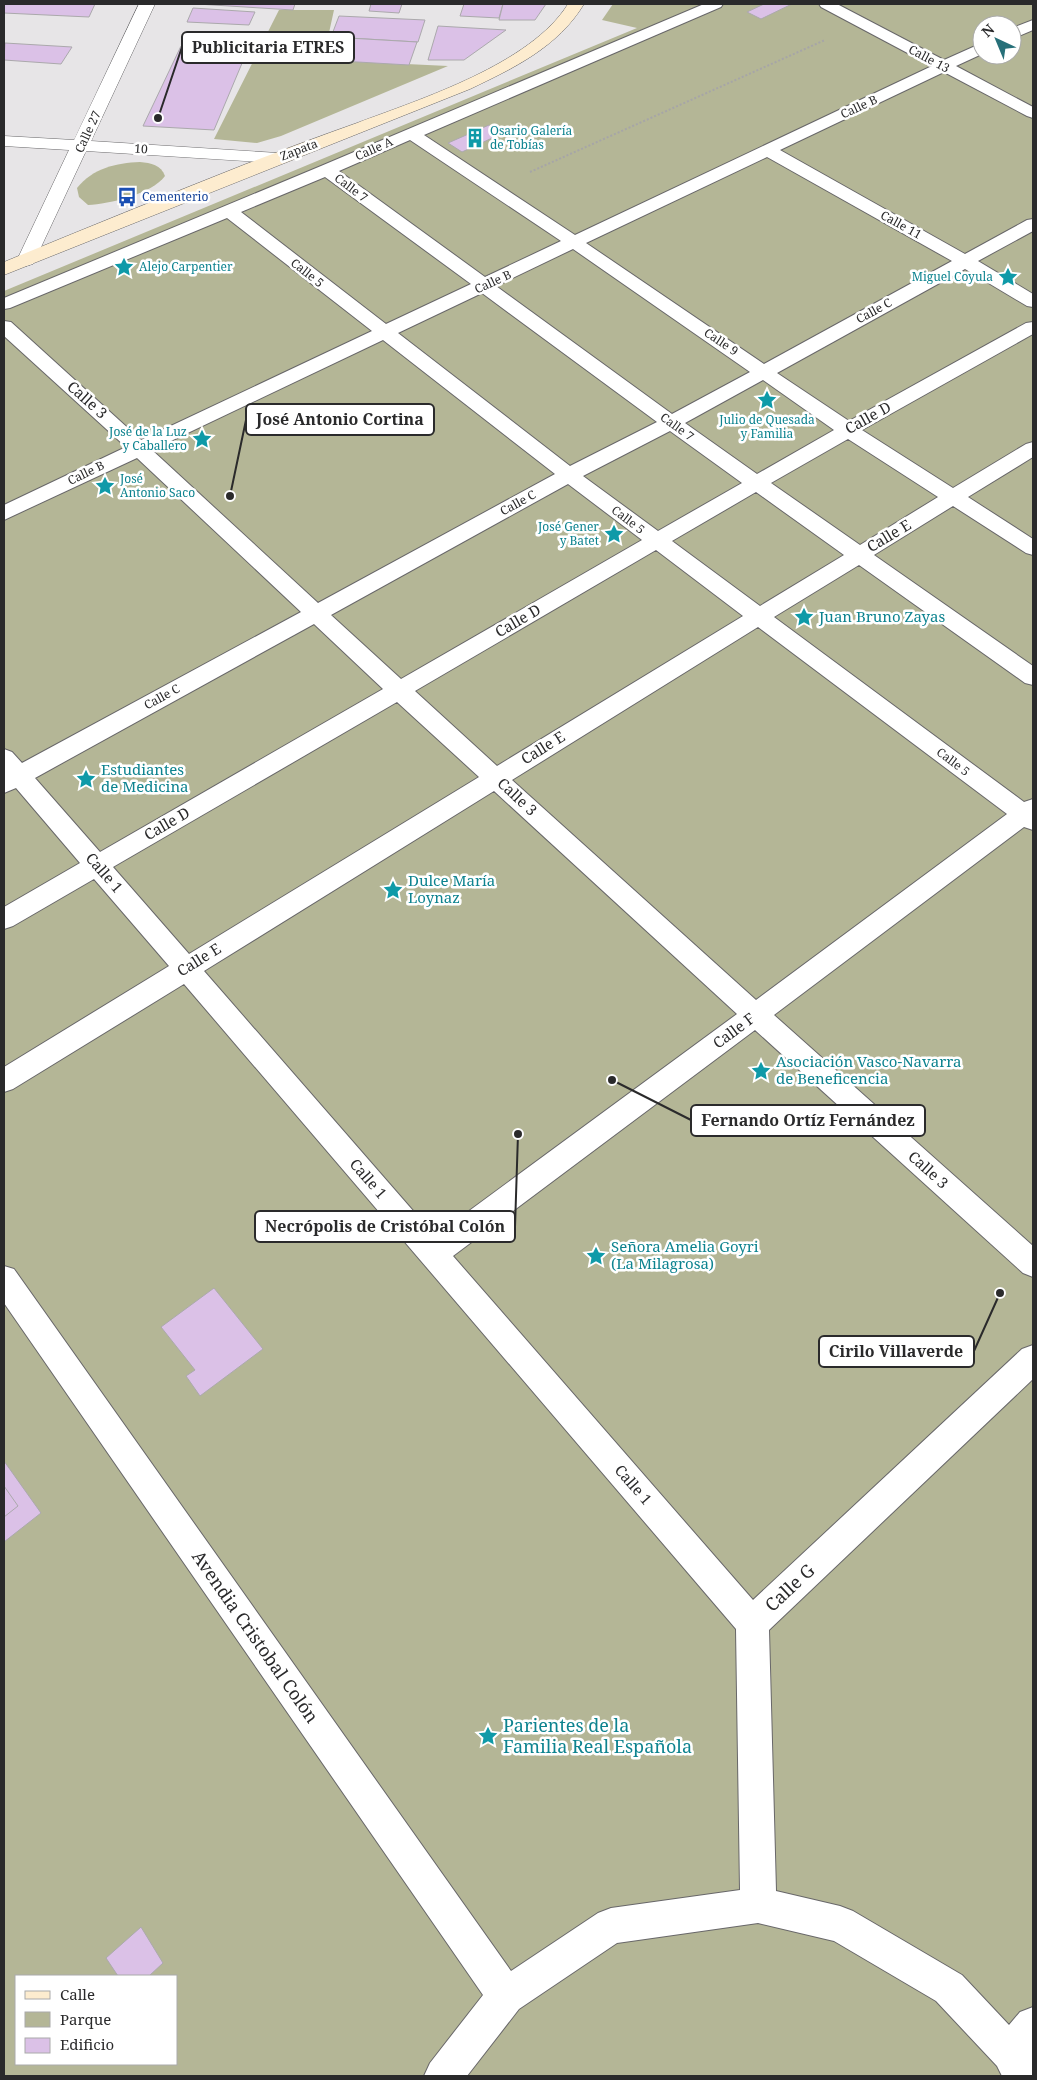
<svg xmlns="http://www.w3.org/2000/svg" width="1037" height="2080" viewBox="0 0 1037 2080" font-family="'Noto Serif',serif">
  <rect width="100%" height="100%" fill="#e7e5e7"/>
  <g fill="#b4b696" fill-rule="evenodd">
    <path d="M 613,4 L 1033,4 L 1033,2076 L 4,2076 L 4,291 L 637,28 L 602,20 ZM 982,25 L 1012,25 L 1012,55 L 982,55 ZM 16,1976 L 176,1976 L 176,2064 L 16,2064 Z"/>
    <polygon points="279,10 334,10 323,60 448,66 281,136 257,143 214,139"/>
    <path d="M 140,162 C 151,163 161,165 165,176 C 152,194 109,204 88,205 L 79,197 L 77,188 C 93,168 116,163 140,162 Z"/>
  </g>
  <g fill="#dbc1e7" stroke="#aba9ac">
    <polygon points="4,4 95,4 89,17 4,13"/>
    <polygon points="197,4 295,4 293,10"/>
    <polygon points="371,4 402,4 399,13 369,11"/>
    <polygon points="464,4 503,4 499,18 460,16"/>
    <polygon points="503,4 546,4 535,20 499,20"/>
    <polygon points="764,4 792,4 761,19 747,12"/>
    <polygon points="193,8 255,12 249,25 187,22"/>
    <polygon points="339,16 425,20 418,42 331,37"/>
    <polygon points="438,26 506,30 464,60 428,60"/>
    <polygon points="331,37 417,42 409,65 323,60"/>
    <polygon points="5,43 72,47 61,64 4,60"/>
    <polygon points="181,46 248,49 214,130 143,126"/>
    <polygon points="489,125 503,133 462,152 448,143"/>
    <polygon points="214,1288 263,1349 200,1396 186,1376 195,1370 161,1327"/>
    <polygon points="4,1461 41,1513 4,1542"/>
    <polygon points="4,1486 18,1506 4,1517"/>
    <polygon points="141,1927 163,1963 149,1976 118,1976 106,1958"/>
  </g>
  <g fill="none" stroke-linecap="round" stroke-linejoin="round">
    <defs>
      <g id="lane">
        <path d="M 704,4 L 723,4 L 721,7 L 424,135 L 575,235 L 932,66 L 821,7 L 819,4 L 837,4 L 944,60 L 982,43 L 982,54 L 956,66 L 1033,107 L 1033,118 L 1027,116 L 944,72 L 780,150 L 965,254 L 1027,220 L 1033,219 L 1033,231 L 978,261 L 1033,294 L 1033,307 L 1027,306 L 965,269 L 777,373 L 849,421 L 1026,323 L 1033,322 L 1033,334 L 862,430 L 953,488 L 1026,444 L 1033,442 L 1033,457 L 968,497 L 1033,539 L 1033,555 L 1026,553 L 953,506 L 874,555 L 1033,666 L 1033,685 L 1025,683 L 859,565 L 774,617 L 1024,802 L 1033,799 L 1033,830 L 1024,827 L 774,1015 L 1033,1246 L 1033,1277 L 1023,1273 L 755,1030 L 453,1256 L 753,1600 L 1022,1349 L 1033,1345 L 1033,1379 L 769,1630 L 776,1891 L 840,1906 L 853,1911 L 962,1975 L 1009,2025 L 1020,2012 L 1033,2007 L 1033,2076 L 1002,2076 L 997,2066 L 936,2001 L 834,1941 L 758,1923 L 617,1943 L 519,2009 L 467,2076 L 424,2076 L 430,2063 L 483,1995 L 4,1303 L 4,1266 L 14,1269 L 511,1971 L 598,1913 L 611,1908 L 740,1890 L 736,1629 L 184,984 L 13,1089 L 4,1092 L 4,1067 L 169,966 L 94,879 L 13,926 L 4,929 L 4,907 L 80,863 L 16,788 L 4,793 L 4,749 L 12,752 L 22,763 L 301,612 L 137,458 L 4,520 L 4,505 L 126,447 L 4,336 L 4,321 L 11,322 L 141,440 L 372,331 L 227,218 L 10,308 L 4,309 L 4,298 L 321,166 ZM 410,140 L 561,241 L 485,277 L 339,171 ZM 767,157 L 952,261 L 764,364 L 586,243 ZM 325,177 L 471,284 L 386,324 L 241,212 ZM 573,249 L 750,372 L 672,414 L 496,286 ZM 482,293 L 657,422 L 570,466 L 398,333 ZM 383,340 L 555,474 L 318,603 L 152,450 ZM 763,380 L 834,430 L 757,474 L 685,423 ZM 670,431 L 742,483 L 658,531 L 583,476 ZM 848,439 L 938,497 L 860,545 L 771,483 ZM 568,484 L 642,540 L 401,679 L 331,615 ZM 756,492 L 844,555 L 760,606 L 672,541 ZM 656,550 L 743,616 L 497,766 L 415,691 ZM 314,624 L 383,689 L 100,852 L 35,778 ZM 758,627 L 1007,814 L 756,1000 L 512,780 ZM 397,702 L 479,777 L 189,954 L 113,867 ZM 494,791 L 737,1014 L 435,1236 L 204,971 Z"/>
        <polygon points="1033,20 1033,30 1012,39 1012,28"/>
      </g>
      <polygon id="street" points="139,4 155,4 91,141 278,153 284,154 287,158 284,162 278,163 86,151 35,260 33,264 26,266 19,264 17,260 69,150 4,146 4,136 74,140"/>
      <path id="secondary" d="M 568,4 L 584,4 C 558,47 514,68 470,89 L 4,275 L 4,262 C 84,229 165,196 246,164 C 283,150 320,136 357,123 C 421,99 531,64 568,4 Z"/>
    </defs>
    <use href="#lane" stroke="#686769" stroke-width="2"/>
    <use href="#street" stroke="#686769" stroke-width="1"/>
    <use href="#secondary" stroke="#686769" stroke-width="1"/>
    <polyline stroke="#a6a5a7" stroke-width="2" stroke-dasharray="2 2" stroke-linecap="butt" points="530,172 825,40"/>
    <use href="#lane" fill="#fff" fill-rule="evenodd"/>
    <use href="#street" fill="#fff" fill-rule="evenodd"/>
    <use href="#secondary" fill="#fdeccf" fill-rule="evenodd"/>
  </g>
  <defs>
    <symbol id="building-bare" viewBox="-9 -9 18 18"><path d="M-4-6H4V6H1V3H-1V6H-4ZM-2.5-4.3h1.7v1.8h-1.7ZM.8-4.3h1.7v1.8H.8ZM-2.5-1h1.7V.8h-1.7ZM.8-1h1.7V.8H.8Z" fill="#0f9aa8" stroke="#fff" stroke-width="2.5" paint-order="stroke"/></symbol>
    <symbol id="bus-bare" viewBox="-9 -9 18 18"><path d="M-5-6H5V4H4V6H2V4H-2V6H-4V4H-5ZM-3.5-4V0h7V-4ZM-3.5 1.2v1.5H-2V1.2ZM2 1.2v1.5H3.5V1.2Z" fill="#1a4fb4" stroke="#fff" stroke-width="2.5" paint-order="stroke"/></symbol>
    <symbol id="sight-bare" viewBox="-9 -9 18 18"><path d="M0-6L1.8-2.2L6-1.7L2.9 1.2L3.7 5.4L0 3.3L-3.7 5.4L-2.9 1.2L-6-1.7L-1.8-2.2Z" fill="#0f9aa8" stroke="#fff" stroke-width="2.5" paint-order="stroke"/></symbol>
  </defs>
  <g fill-rule="evenodd">
    <use href="#building-bare" x="461" y="124" width="28" height="28"/>
    <use href="#bus-bare" x="113" y="183" width="28" height="28"/>
    <use href="#sight-bare" x="110" y="253" width="28" height="28"/>
    <use href="#sight-bare" x="994" y="263" width="28" height="28"/>
    <use href="#sight-bare" x="753" y="386" width="28" height="28"/>
    <use href="#sight-bare" x="188" y="425" width="28" height="28"/>
    <use href="#sight-bare" x="91" y="472" width="28" height="28"/>
    <use href="#sight-bare" x="600" y="520" width="28" height="28"/>
    <use href="#sight-bare" x="790" y="603" width="28" height="28"/>
    <use href="#sight-bare" x="72" y="765" width="28" height="28"/>
    <use href="#sight-bare" x="379" y="876" width="28" height="28"/>
    <use href="#sight-bare" x="747" y="1057" width="28" height="28"/>
    <use href="#sight-bare" x="582" y="1242" width="28" height="28"/>
    <use href="#sight-bare" x="474" y="1722" width="28" height="28"/>
  </g>
  <g text-anchor="middle" stroke-width="5" stroke-linejoin="round" paint-order="stroke">
    <g font-size="12" fill="#2a2a2b" stroke="#fff">
      <text transform="translate(929 59) rotate(28)" y="4">Calle 13</text>
      <text transform="translate(859 107) rotate(-25)" y="4">Calle B</text>
      <text transform="translate(88 132) rotate(-65)" y="4">Calle 27</text>
      <text transform="translate(141 149) rotate(4)" y="4">10</text>
      <text transform="translate(374 149) rotate(-24)" y="4">Calle A</text>
      <text transform="translate(299 150) rotate(-21)" y="4">Zapata</text>
      <text transform="translate(351 188) rotate(37)" y="4">Calle 7</text>
      <text transform="translate(901 225) rotate(29)" y="4">Calle 11</text>
      <text transform="translate(307 273) rotate(38)" y="4">Calle 5</text>
      <text transform="translate(493 282) rotate(-25)" y="4">Calle B</text>
      <text transform="translate(874 311) rotate(-29)" y="4">Calle C</text>
      <text transform="translate(721 342) rotate(34)" y="4">Calle 9</text>
      <text transform="translate(677 427) rotate(36)" y="4">Calle 7</text>
      <text transform="translate(86 473) rotate(-26)" y="4">Calle B</text>
      <text transform="translate(518 503) rotate(-29)" y="4">Calle C</text>
      <text transform="translate(628 520) rotate(37)" y="4">Calle 5</text>
      <text transform="translate(162 697) rotate(-29)" y="4">Calle C</text>
      <text transform="translate(953 762) rotate(37)" y="4">Calle 5</text>
    </g>
    <g font-size="12" fill="#0d838f" stroke="#fff" text-anchor="start">
      <text x="490" y="135">Osario Galería<tspan x="490" dy="14">de Tobías</tspan></text>
      <text x="139" y="271">Alejo Carpentier</text>
      <text x="993" y="281" text-anchor="end">Miguel Coyula</text>
      <text x="767" y="424" text-anchor="middle">Julio de Quesada<tspan x="767" dy="14">y Familia</tspan></text>
      <text x="187" y="436" text-anchor="end">José de la Luz<tspan x="187" dy="14">y Caballero</tspan></text>
      <text x="120" y="483">José<tspan x="120" dy="14">Antonio Saco</tspan></text>
      <text x="599" y="531" text-anchor="end">José Gener<tspan x="599" dy="14">y Batet</tspan></text>
    </g>
    <g font-size="12" fill="#164399" stroke="#fff" text-anchor="start">
      <text x="142" y="201">Cementerio</text>
    </g>
    <g font-size="15" fill="#2a2a2b" stroke="#fff">
      <text transform="translate(87 400) rotate(42)" y="5">Calle 3</text>
      <text transform="translate(868 418) rotate(-29)" y="5">Calle D</text>
      <text transform="translate(889 536) rotate(-31)" y="5">Calle E</text>
      <text transform="translate(518 621) rotate(-30)" y="5">Calle D</text>
      <text transform="translate(543 748) rotate(-32)" y="5">Calle E</text>
      <text transform="translate(517 797) rotate(43)" y="5">Calle 3</text>
      <text transform="translate(167 824) rotate(-30)" y="5">Calle D</text>
      <text transform="translate(104 873) rotate(49)" y="5">Calle 1</text>
      <text transform="translate(199 960) rotate(-32)" y="5">Calle E</text>
      <text transform="translate(734 1031) rotate(-37)" y="5">Calle F</text>
      <text transform="translate(928 1170) rotate(42)" y="5">Calle 3</text>
      <text transform="translate(368 1179) rotate(49)" y="5">Calle 1</text>
      <text transform="translate(633 1485) rotate(49)" y="5">Calle 1</text>
    </g>
    <g font-size="15" fill="#0d838f" stroke="#fff" text-anchor="start">
      <text x="819" y="622">Juan Bruno Zayas</text>
      <text x="101" y="775">Estudiantes<tspan x="101" dy="17">de Medicina</tspan></text>
      <text x="408" y="886">Dulce María<tspan x="408" dy="17">Loynaz</tspan></text>
      <text x="776" y="1067">Asociación Vasco-Navarra<tspan x="776" dy="17">de Beneficencia</tspan></text>
      <text x="611" y="1252">Señora Amelia Goyri<tspan x="611" dy="17">(La Milagrosa)</tspan></text>
    </g>
    <g font-size="18" fill="#2a2a2b" stroke="#fff">
      <text transform="translate(790 1588) rotate(-43)" y="6">Calle G</text>
      <text transform="translate(255 1637) rotate(55)" y="6">Avendia Cristobal Colón</text>
    </g>
    <g font-size="18" fill="#0d838f" stroke="#fff" text-anchor="start">
      <text x="503" y="1732">Parientes de la<tspan x="503" dy="21">Familia Real Española</tspan></text>
    </g>
  </g>
  <path fill="none" stroke="#2a2a2b" stroke-width="2" d="M158 118L182 47M230 496L246 420M612 1080L691 1120M518 1134L515 1227M1000 1293L974 1351"/>
  <g fill="#2a2a2b" stroke="#fff" stroke-width="2">
    <circle cx="158" cy="118" r="5"/>
    <circle cx="230" cy="496" r="5"/>
    <circle cx="612" cy="1080" r="5"/>
    <circle cx="518" cy="1134" r="5"/>
    <circle cx="1000" cy="1293" r="5"/>
  </g>
  <g fill="#fff" stroke="#2a2a2b" stroke-width="2">
    <rect x="182" y="32" width="172" height="31" rx="5"/>
    <rect x="246" y="404" width="188" height="31" rx="5"/>
    <rect x="691" y="1105" width="234" height="31" rx="5"/>
    <rect x="255" y="1211" width="260" height="31" rx="5"/>
    <rect x="819" y="1336" width="155" height="31" rx="5"/>
  </g>
  <g font-size="16" text-anchor="middle" font-weight="bold" fill="#2a2a2b">
    <text x="268" y="53">Publicitaria ETRES</text>
    <text x="340" y="425">José Antonio Cortina</text>
    <text x="808" y="1126">Fernando Ortíz Fernández</text>
    <text x="385" y="1232">Necrópolis de Cristóbal Colón</text>
    <text x="896" y="1357">Cirilo Villaverde</text>
  </g>
  <rect width="1037" height="2080" fill="none" stroke="#2a2a2b" stroke-width="10"/>
  <rect x="15" y="1975" width="162" height="90" fill="#ffffff" stroke="#aaaaaa"/>
  <rect x="25" y="1991" width="25" height="8" fill="#fdeccf" stroke="#aaaaaa"/>
  <text x="60" y="2000" font-size="15" fill="#2a2a2b">Calle</text>
  <rect x="25" y="2012" width="25" height="15" fill="#b4b696" stroke="#aaaaaa"/>
  <text x="60" y="2025" font-size="15" fill="#2a2a2b">Parque</text>
  <rect x="25" y="2038" width="25" height="15" fill="#dbc1e7" stroke="#aaaaaa"/>
  <text x="60" y="2050" font-size="15" fill="#2a2a2b">Edificio</text>
  <g transform="translate(997 40) rotate(316)"><circle r="24" fill="#ffffff" stroke="#aaaaaa"/>
  <path d="M0-4L9 19L0 12L-9 19Z" fill="#277079"/>
  <text y="-8" font-size="14" font-weight="bold" text-anchor="middle" fill="#2a2a2b">N</text>
  </g>
</svg>
